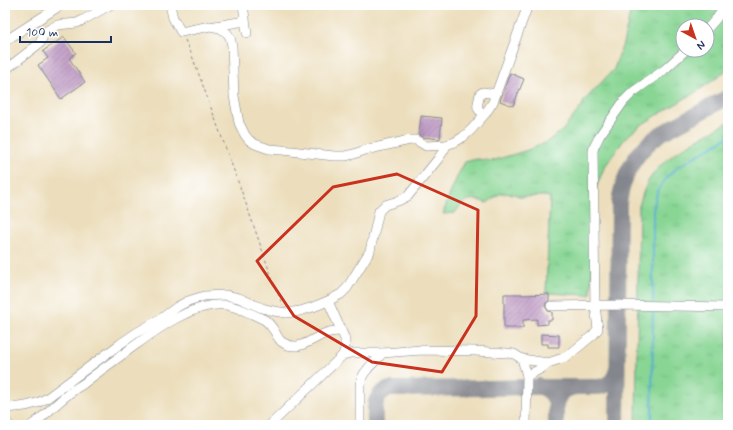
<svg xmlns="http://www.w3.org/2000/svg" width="733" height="430" viewBox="0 0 733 430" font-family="Mynerve,sans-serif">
  <defs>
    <pattern id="grass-tufts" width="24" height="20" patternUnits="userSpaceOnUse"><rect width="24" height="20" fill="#89d694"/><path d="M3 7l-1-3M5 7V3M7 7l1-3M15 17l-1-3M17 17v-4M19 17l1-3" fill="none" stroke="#76b882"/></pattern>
    <pattern id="building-hatch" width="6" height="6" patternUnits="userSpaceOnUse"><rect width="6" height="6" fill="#bd98c2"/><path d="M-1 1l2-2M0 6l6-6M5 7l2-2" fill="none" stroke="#997ca1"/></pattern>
  </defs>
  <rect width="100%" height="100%" fill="#fff"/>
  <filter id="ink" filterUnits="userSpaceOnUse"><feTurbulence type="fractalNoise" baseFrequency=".025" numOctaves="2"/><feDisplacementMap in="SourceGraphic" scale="8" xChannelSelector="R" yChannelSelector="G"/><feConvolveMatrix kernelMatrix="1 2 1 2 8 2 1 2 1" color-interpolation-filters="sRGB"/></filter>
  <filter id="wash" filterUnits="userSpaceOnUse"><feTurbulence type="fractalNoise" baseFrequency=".012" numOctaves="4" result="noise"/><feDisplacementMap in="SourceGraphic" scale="16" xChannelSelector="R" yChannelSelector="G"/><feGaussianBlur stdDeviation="0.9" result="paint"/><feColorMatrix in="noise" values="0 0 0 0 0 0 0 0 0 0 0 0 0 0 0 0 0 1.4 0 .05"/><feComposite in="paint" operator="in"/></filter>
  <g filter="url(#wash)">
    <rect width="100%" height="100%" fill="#ecdebc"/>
    <g fill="url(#grass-tufts)" stroke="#528279" fill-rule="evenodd">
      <path d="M 632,5 L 728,5 L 728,70 L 699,90 L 641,125 L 626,137 L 613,155 L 604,168 L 596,188 L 591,294 L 588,295 L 546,293 L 550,197 L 543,196 L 521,197 L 514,194 L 501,193 L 487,203 C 471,197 465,198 455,213 L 443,214 C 449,196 455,179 465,162 L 477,159 L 492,161 L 528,150 L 545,143 L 562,131 L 582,106 L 584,101 L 614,69 L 623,44 ZM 683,26 L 707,26 L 707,50 L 683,50 Z"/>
      <path d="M 728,122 L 728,425 L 636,425 L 639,206 C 642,197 644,188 649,180 C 666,153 701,138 728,122 Z"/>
    </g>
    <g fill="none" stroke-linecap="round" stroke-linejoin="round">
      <g stroke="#55add2" stroke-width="2">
        <polyline points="653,302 653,212 654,205 658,190 666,178 679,166 728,137"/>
        <polyline points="652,425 653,311"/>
      </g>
      <g stroke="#84868d" stroke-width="16">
        <path d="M 539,386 C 549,390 554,394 556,404 C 559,393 565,389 576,387"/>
        <path d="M 375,425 C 375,410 372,394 390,389 L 489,388 L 526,387 L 599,387 C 609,385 615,380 617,369"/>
        <polyline points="556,425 556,404"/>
        <path d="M 617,425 L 619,203 C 623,173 636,150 662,133 L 728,97"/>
      </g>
    </g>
    <g id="blocks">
      <g fill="url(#building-hatch)">
        <polygon points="64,37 76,53 69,58 85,82 61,99 38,65 48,58 43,51"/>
        <polygon points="510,73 524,79 513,106 500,101"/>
        <polygon points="421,116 442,118 440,139 422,137 419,135"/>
        <polygon points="504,294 522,294 522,295 549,294 549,301 546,303 545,306 548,311 552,312 552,320 548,320 548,324 537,325 537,319 523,320 523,328 504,328"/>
        <polygon points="541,334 559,335 559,347 548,347 548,344 541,344"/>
      </g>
    </g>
  </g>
  <g filter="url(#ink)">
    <use href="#blocks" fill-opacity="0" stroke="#84868d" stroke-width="1"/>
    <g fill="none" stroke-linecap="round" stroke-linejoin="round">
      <defs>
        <g id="minor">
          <polyline points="170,5 173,18 181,32 210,26 220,28 227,33 230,37 232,46 234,96 239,123 245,135 249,140 255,144 269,149 282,150 334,156 345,156 354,154 365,150 410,140 416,140 426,146 446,145 455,142 463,137 471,130 485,114 493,102 528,5"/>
          <polyline points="243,5 247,33"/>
          <polyline points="215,26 245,21"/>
          <polyline points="707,29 716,19 726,5"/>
          <polyline points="5,41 61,5"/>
          <polyline points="5,70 40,43 43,36 48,30 57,25 77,23 83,20 110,5"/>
          <path d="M 485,114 C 474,109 478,105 480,94 L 483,92 L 496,94"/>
          <polyline points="551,306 618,305 728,307"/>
          <polyline points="343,355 351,353 382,353 422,350 475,351 507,353 514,354 522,359 548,363 563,358 570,354 593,335 598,329 595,306 593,151 594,147 600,135 624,101 633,92 664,70 686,50"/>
          <polyline points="522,359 527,376 526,425"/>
          <polyline points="527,376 542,368 548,363"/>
          <path d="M 5,408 C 21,407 34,406 47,398 L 120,344 L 136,333 L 162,318 L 177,307 L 188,301 L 204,296 L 225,295 L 239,298 L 262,308 L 274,311 L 286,313 L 300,311 L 313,307 L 328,301 L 341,294 L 347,288 L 370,251 L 379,211 L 385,205 L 398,201 L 408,196 L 438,159 L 444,150 L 446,145"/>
          <polyline points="5,421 9,425"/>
          <path d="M 32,425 C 50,412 63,395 83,384 C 98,372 114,361 130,349 C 155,331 192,302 225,305 C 237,306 254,315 265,320 C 270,324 272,327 275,332 C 277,336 279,340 282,342 C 298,353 311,339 326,333 C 331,331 335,331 341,331"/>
          <polyline points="270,425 343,355 345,349 345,339 328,301"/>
          <path d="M 360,425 L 360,385 C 361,379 363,374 367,370 C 371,364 378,360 382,353"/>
        </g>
      </defs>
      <use href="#minor" stroke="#84868d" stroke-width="10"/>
      <polyline stroke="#84868d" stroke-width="1" stroke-dasharray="3 3" stroke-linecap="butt" points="185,40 191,53 244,198 275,287 283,305"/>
      <use href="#minor" stroke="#fff" stroke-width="9"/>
    </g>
  </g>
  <path fill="none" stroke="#c8321e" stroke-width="3" stroke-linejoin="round" d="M 397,174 L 478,210 L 476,316 L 442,372 L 372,362 L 294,316 L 257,261 L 333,187 Z"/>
  <rect width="733" height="430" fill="none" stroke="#fff" stroke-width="20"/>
  <g transform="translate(695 38) rotate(140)"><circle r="19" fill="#ffffff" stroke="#a4acbf"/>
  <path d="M0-3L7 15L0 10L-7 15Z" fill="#c8321e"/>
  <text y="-6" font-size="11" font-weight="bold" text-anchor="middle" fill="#1b2f5e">N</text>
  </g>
  <path d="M20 36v6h91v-6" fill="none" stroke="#1b2f5e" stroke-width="2"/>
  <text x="26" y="36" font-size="12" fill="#1b2f5e" stroke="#ffffff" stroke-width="3" paint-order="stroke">100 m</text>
</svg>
